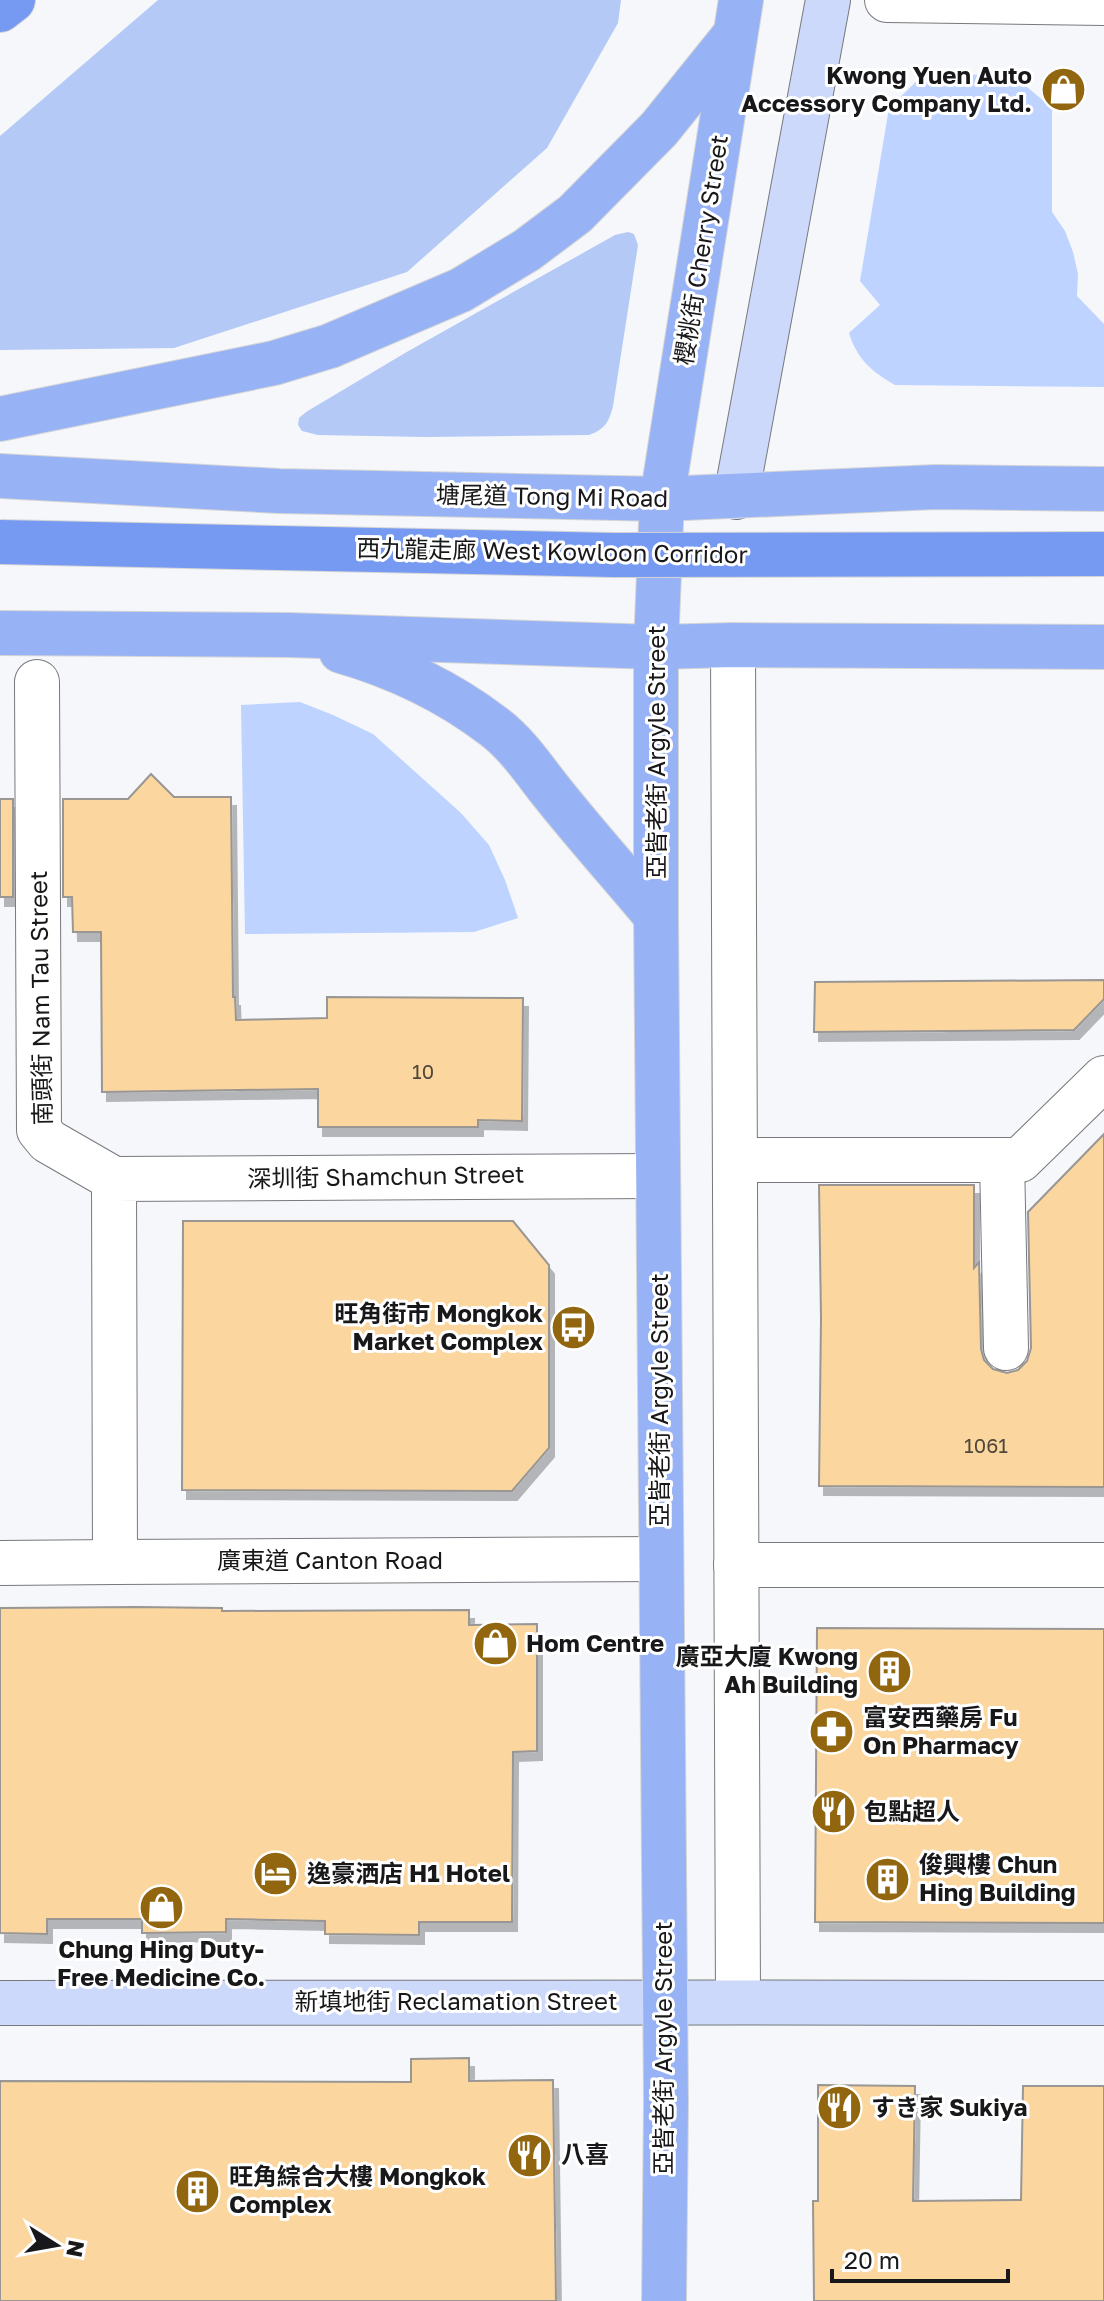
<svg xmlns="http://www.w3.org/2000/svg" width="1104" height="2301" viewBox="0 0 1104 2301" font-family="'Golos Text','Noto Sans TC','Noto Sans JP',sans-serif">
  <defs>
    <filter id="shadow"><feDropShadow dx="5" dy="9" stdDeviation="0" flood-color="#0004"/></filter>
  </defs>
  <rect width="100%" height="100%" fill="#f5f7fb"/>
  <g fill="#bed3ff">
    <path d="M 925,73 L 1014,76 L 1052,108 L 1052,212 L 1065,231 L 1073,252 L 1078,274 L 1077,296 L 1104,324 L 1104,387 L 895,385 C 872,372 857,359 849,333 L 880,305 L 860,281 L 889,108 Z"/>
    <polygon points="300,702 333,715 373,734 461,813 489,845 505,880 518,918 474,932 245,934 241,705"/>
  </g>
  <g fill="#b4c9f5">
    <polygon points="158,0 621,0 618,23 547,148 407,272 174,348 0,350 0,136"/>
    <path d="M 628,232 L 634,234 L 638,245 L 613,406 C 609,422 605,429 589,435 L 425,437 L 318,435 L 302,431 L 298,425 L 299,418 L 306,412 L 405,353 L 615,235 Z"/>
  </g>
  <g fill="#fbd79f" stroke="#999693" stroke-width="2" filter="url(#shadow)">
    <polygon points="151,774 174,797 231,797 233,997 235,997 236,1020 327,1018 327,997 523,998 522,1121 478,1120 478,1127 318,1127 318,1089 102,1092 101,932 73,932 72,897 63,897 63,799 128,799"/>
    <rect x="0" y="799" width="13" height="98"/>
    <polygon points="1104,980 1104,999 1074,1030 814,1032 815,982"/>
    <polygon points="1104,1134 1104,1487 819,1486 821,1318 819,1185 974,1185 974,1268 979,1262 981,1349 984,1360 993,1369 1007,1373 1018,1370 1027,1361 1031,1348 1028,1212"/>
    <polygon points="183,1221 513,1221 549,1265 549,1448 512,1491 182,1490"/>
    <polygon points="137,1607 222,1608 222,1611 469,1610 469,1625 537,1624 537,1751 513,1752 512,1922 419,1922 419,1935 325,1934 325,1921 226,1919 226,1932 142,1933 142,1919 47,1919 47,1934 0,1933 0,1608"/>
    <polygon points="817,1628 1104,1629 1104,1923 815,1922"/>
    <polygon points="469,2058 469,2081 553,2080 556,2301 0,2301 0,2081 411,2082 411,2059"/>
    <polygon points="818,2085 915,2086 913,2201 1021,2200 1023,2086 1104,2086 1104,2301 814,2301 813,2201 818,2201"/>
  </g>
  <g fill="none" stroke-linecap="round" stroke-linejoin="round">
    <defs>
      <g id="pedestrian">
        <polyline points="37,682 39,1130 48,1141 114,1179"/>
        <polyline points="735,1160 1020,1160 1104,1078"/>
        <polyline points="1002,1160 1006,1348"/>
        <polyline points="0,1563 115,1562"/>
        <polyline points="736,1565 1104,1565"/>
      </g>
      <polyline id="minor" points="658,1176 114,1179 115,1562 661,1559"/>
      <g id="tertiary">
        <polyline points="887,0 1104,3"/>
        <polyline points="733,645 738,2001"/>
      </g>
      <g id="secondary">
        <polyline points="736,497 828,0"/>
        <path d="M 0,2003 C 368,2003 736,2002 1104,2003"/>
      </g>
      <g id="primary">
        <polyline points="0,419 274,363 330,346 461,290 527,250 575,214 659,129 734,36"/>
        <polyline points="0,476 279,491 662,499 936,487 1104,489"/>
        <polyline points="0,633 289,635 656,647 733,645 1104,647"/>
        <path d="M 341,651 C 397,667 447,691 493,726 C 516,743 532,767 550,790 C 584,833 621,874 656,916"/>
        <polyline points="664,2301 666,2102 656,916 656,647 662,499 741,0"/>
      </g>
      <polyline id="trunk" points="0,10 13,0"/>
    </defs>
    <use href="#pedestrian" stroke="#77797c" stroke-width="46"/>
    <use href="#minor" stroke="#77797c" stroke-width="46"/>
    <use href="#tertiary" stroke="#77797c" stroke-width="46"/>
    <use href="#secondary" stroke="#77797c" stroke-width="46"/>
    <use href="#primary" stroke="#d5d5d6" stroke-width="46"/>
    <use href="#trunk" stroke="#d5d5d6" stroke-width="46"/>
    <use href="#pedestrian" stroke="#fff" stroke-width="44"/>
    <use href="#minor" stroke="#fff" stroke-width="44"/>
    <use href="#tertiary" stroke="#fff" stroke-width="44"/>
    <use href="#secondary" stroke="#ccd9fa" stroke-width="44"/>
    <use href="#primary" stroke="#98b3f5" stroke-width="44"/>
    <use href="#trunk" stroke="#769af2" stroke-width="44"/>
    <defs>
      <polyline id="trunk-bridge" points="0,542 613,555 1104,554"/>
    </defs>
    <use href="#trunk-bridge" stroke="#d5d5d6" stroke-width="46" stroke-linecap="butt"/>
    <use href="#trunk-bridge" stroke="#769af2" stroke-width="44"/>
  </g>
  <defs>
    <symbol id="shop-disc" viewBox="-11 -11 22 22"><circle r="9.5" fill="#91660f" stroke="#fff"/><path d="M-5-2.5h2.3a2.7 3.5 0 0 1 5.4 0H5L5.5 6h-11ZM-1.5-2.5h3a1.5 2.3 0 0 0-3 0Z" fill="#fff"/></symbol>
    <symbol id="bus-disc" viewBox="-11 -11 22 22"><circle r="9.5" fill="#91660f" stroke="#fff"/><path d="M-5-6H5V4H4V6H2V4H-2V6H-4V4H-5ZM-3.5-4V0h7V-4ZM-3.5 1.2v1.5H-2V1.2ZM2 1.2v1.5H3.5V1.2Z" fill="#fff"/></symbol>
    <symbol id="building-disc" viewBox="-11 -11 22 22"><circle r="9.5" fill="#91660f" stroke="#fff"/><path d="M-4-6H4V6H1V3H-1V6H-4ZM-2.5-4.3h1.7v1.8h-1.7ZM.8-4.3h1.7v1.8H.8ZM-2.5-1h1.7V.8h-1.7ZM.8-1h1.7V.8H.8Z" fill="#fff"/></symbol>
    <symbol id="pharmacy-disc" viewBox="-11 -11 22 22"><circle r="9.5" fill="#91660f" stroke="#fff"/><path d="M-2-6h4v4h4v4h-4v4h-4v-4h-4v-4h4Z" fill="#fff"/></symbol>
    <symbol id="restaurant-disc" viewBox="-11 -11 22 22"><circle r="9.5" fill="#91660f" stroke="#fff"/><path d="M-5-6h1v4h1v-4h1v4h1v-4h1v5L-1.5 .5V6h-2V.5L-5-1ZM5-6V6H3V1.5H1.5Q1.5-4 5-6Z" fill="#fff"/></symbol>
    <symbol id="hotel-disc" viewBox="-11 -11 22 22"><circle r="9.5" fill="#91660f" stroke="#fff"/><path d="M-6-4.5h1.5V1H6V5H4.5V3h-9V5H-6ZM-4 0a1.8 1.8 0 1 1 3.6 0ZM.5 0V-2.5h3Q6-2.5 6 0Z" fill="#fff"/></symbol>
  </defs>
  <g fill-rule="evenodd">
    <use href="#shop-disc" x="1038" y="64" width="51" height="51"/>
    <use href="#bus-disc" x="548" y="1302" width="51" height="51"/>
    <use href="#shop-disc" x="470" y="1618" width="51" height="51"/>
    <use href="#building-disc" x="864" y="1646" width="51" height="51"/>
    <use href="#pharmacy-disc" x="806" y="1706" width="51" height="51"/>
    <use href="#restaurant-disc" x="808" y="1786" width="51" height="51"/>
    <use href="#hotel-disc" x="250" y="1848" width="51" height="51"/>
    <use href="#building-disc" x="862" y="1854" width="51" height="51"/>
    <use href="#shop-disc" x="136" y="1882" width="51" height="51"/>
    <use href="#restaurant-disc" x="814" y="2082" width="51" height="51"/>
    <use href="#restaurant-disc" x="504" y="2130" width="51" height="51"/>
    <use href="#building-disc" x="172" y="2166" width="51" height="51"/>
  </g>
  <g text-anchor="middle" stroke-width="6" stroke-linejoin="round" paint-order="stroke">
    <g font-size="20" fill="#51483b">
      <text x="423" y="1079">10</text>
      <text x="986" y="1453">1061</text>
    </g>
    <g font-size="24" font-weight="bold" fill="#18181a" stroke="#fff" text-anchor="start">
      <text x="1032" y="84" text-anchor="end">Kwong Yuen Auto<tspan x="1032" dy="28">Accessory Company Ltd.</tspan></text>
      <text x="543" y="1322" text-anchor="end">旺角街市 Mongkok<tspan x="543" dy="28">Market Complex</tspan></text>
      <text x="526" y="1652">Hom Centre</text>
      <text x="858" y="1665" text-anchor="end">廣亞大廈 Kwong<tspan x="858" dy="28">Ah Building</tspan></text>
      <text x="863" y="1726">富安西藥房 Fu<tspan x="863" dy="28">On Pharmacy</tspan></text>
      <text x="864" y="1820">包點超人</text>
      <text x="919" y="1873">俊興樓 Chun<tspan x="919" dy="28">Hing Building</tspan></text>
      <text x="307" y="1882">逸豪洒店 H1 Hotel</text>
      <text x="161" y="1958" text-anchor="middle">Chung Hing Duty-<tspan x="161" dy="28">Free Medicine Co.</tspan></text>
      <text x="871" y="2116">すき家 Sukiya</text>
      <text x="561" y="2163">八喜</text>
      <text x="229" y="2185">旺角綜合大樓 Mongkok<tspan x="229" dy="28">Complex</tspan></text>
    </g>
    <g font-size="24" fill="#18181a" stroke="#fff">
      <text transform="translate(702 250) rotate(-81)" y="8">櫻桃街 Cherry Street</text>
      <text transform="translate(552 497) rotate(1)" y="8">塘尾道 Tong Mi Road</text>
      <text transform="translate(552 552) rotate(1)" y="8">西九龍走廊 West Kowloon Corridor</text>
      <text transform="translate(657 752) rotate(-90)" y="8">亞皆老街 Argyle Street</text>
      <text transform="translate(41 998) rotate(-91)" y="8">南頭街 Nam Tau Street</text>
      <text transform="translate(386 1177) rotate(-1)" y="8">深圳街 Shamchun Street</text>
      <text transform="translate(660 1400) rotate(-90)" y="8">亞皆老街 Argyle Street</text>
      <text x="330" y="1569">廣東道 Canton Road</text>
      <text x="456" y="2010">新填地街 Reclamation Street</text>
      <text transform="translate(664 2048) rotate(-90)" y="8">亞皆老街 Argyle Street</text>
    </g>
  </g>
  <g transform="translate(56 2245) rotate(101)" stroke="#ffffff" stroke-width="6" paint-order="stroke">
  <path d="M0-6L14 30L0 20L-14 30Z" fill="#18181a"/>
  <text y="-12" font-size="22" font-weight="bold" text-anchor="middle" fill="#18181a">N</text>
  </g>
  <path d="M832 2269v12h176v-12" fill="none" stroke="#18181a" stroke-width="4"/>
  <text x="844" y="2269" font-size="24" fill="#18181a" stroke="#ffffff" stroke-width="6" paint-order="stroke">20 m</text>
</svg>
